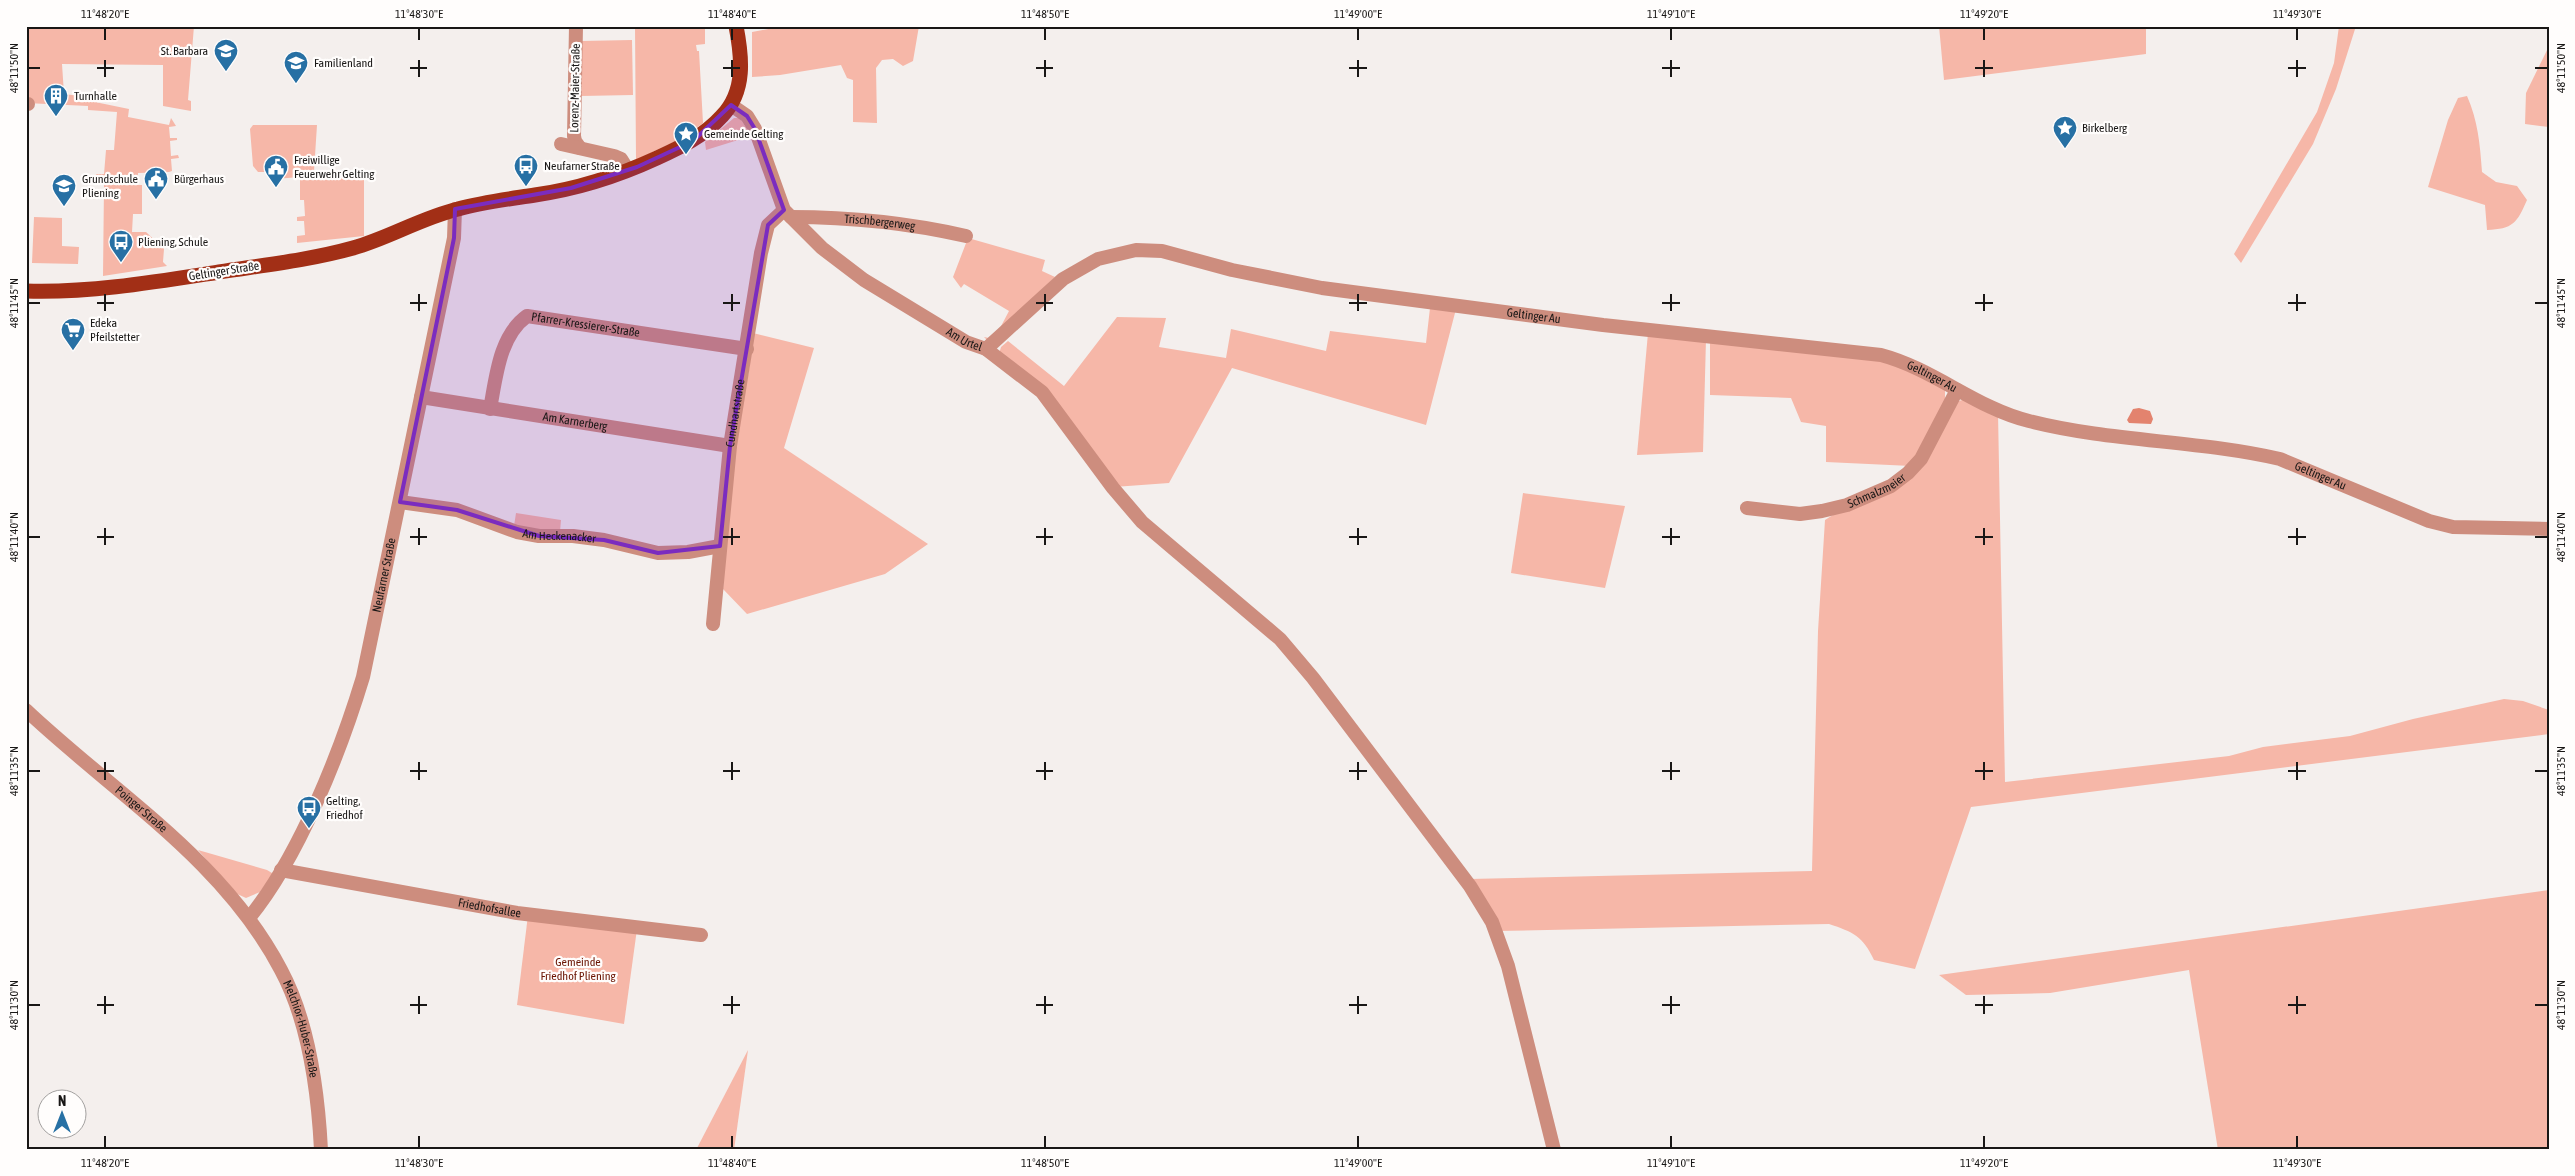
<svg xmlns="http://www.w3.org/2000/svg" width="2575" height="1176" viewBox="0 0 2575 1176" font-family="'Asap Condensed',sans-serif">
  <rect width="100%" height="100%" fill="#f4efed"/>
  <g fill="#f6b7a8">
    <polygon points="26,26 194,26 188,100 191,101 191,111 163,106 163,65 62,64 64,94 87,97 90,101 129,109 128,117 169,125 171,118 176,126 169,127 170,138 177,138 177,140 170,141 171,156 178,155 179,158 171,159 172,171 169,172 138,173 137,185 142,185 142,214 133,214 132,232 146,232 164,249 163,262 167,266 103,276 104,185 96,183 96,174 104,174 106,150 114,150 117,112 88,110 88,106 26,103"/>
    <polygon points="635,26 705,26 705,44 696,45 697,51 699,51 703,123 684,137 636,160"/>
    <polygon points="784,26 919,26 913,61 903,66 893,59 882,60 876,68 877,123 853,122 853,80 847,78 841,65 780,75 752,77 752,32"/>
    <polygon points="1939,26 2146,26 2146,54 1944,80"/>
    <polygon points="2339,26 2356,26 2336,89 2313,144 2241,263 2234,254 2317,112 2334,63"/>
    <polygon points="632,40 633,95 581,96 581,41"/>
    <polygon points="2549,46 2549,127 2525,124 2526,93"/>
    <path d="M 2467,96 C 2478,121 2480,144 2482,172 L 2496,182 L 2517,186 L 2527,200 C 2517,223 2513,229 2487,230 L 2485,205 L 2428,187 L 2448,120 L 2458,98 Z"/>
    <polygon points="734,118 740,118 751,136 706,150 705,142"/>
    <polygon points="253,125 317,125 314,171 364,179 364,236 297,243 297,236 305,235 304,221 297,221 297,217 305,216 304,200 300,200 300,177 275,179 274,172 258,172 253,166 250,129"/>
    <polygon points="34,217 62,218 62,246 79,247 78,264 32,263"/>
    <polygon points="968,238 1045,260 1042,271 1055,277 988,341 984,337 989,338 999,330 1009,311 964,284 961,288 953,277"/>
    <polygon points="1430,308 1456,309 1426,425 1232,368 1169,483 1114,487 1092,454 999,354 1001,347 1008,341 1064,386 1117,317 1166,318 1159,347 1226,358 1231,329 1326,351 1330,331 1426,343"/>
    <path d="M 749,332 L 814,348 L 784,448 L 928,544 L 885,574 L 747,614 L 723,589 C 726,542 725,494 732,448 C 737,409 756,371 749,332 Z"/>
    <polygon points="1648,333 1706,339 1703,452 1637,455"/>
    <polygon points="1710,339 1892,360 1945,389 1945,402 1911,466 1826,462 1826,426 1801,422 1791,398 1710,395"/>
    <path d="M 1966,399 L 1998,413 L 2005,782 L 2229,756 L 2263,747 L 2350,736 L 2413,719 L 2504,699 L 2523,701 L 2549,710 L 2549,734 L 1971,807 L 1915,969 L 1874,960 C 1863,936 1853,932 1829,924 L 1497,931 L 1469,879 L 1812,871 L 1818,631 L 1825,520 L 1836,513 L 1890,490 L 1955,402 Z"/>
    <polygon points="1523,493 1625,506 1605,588 1511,573"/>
    <polygon points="516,513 561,520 560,532 514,526"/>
    <polygon points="198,850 267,870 272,873 272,876 260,892 246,898 235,893"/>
    <polygon points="2549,890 2549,1150 2218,1150 2189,970 2050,993 1966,995 1939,975"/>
    <polygon points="528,915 637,929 624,1024 517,1005"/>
    <polygon points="748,1050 734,1150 696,1150"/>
  </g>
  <polygon fill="#e3836e" points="2139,408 2150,411 2153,419 2151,424 2129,423 2127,420 2133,409"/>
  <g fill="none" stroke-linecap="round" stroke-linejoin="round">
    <g stroke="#cd8d7e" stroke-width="14">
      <polyline points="576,26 574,136 575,141 580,148"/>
      <polyline points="26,104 28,104"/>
      <path id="s1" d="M 731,105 L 747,116 L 755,129 L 784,210 L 822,248 L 864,280 L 966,342 L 986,349 L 1063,279 L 1098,259 L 1136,250 L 1162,251 L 1232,270 L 1322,288 L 1603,325 L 1881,355 C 1934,369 1976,408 2029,421 C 2111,442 2198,440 2280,459 L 2429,521 L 2453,527 L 2549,529"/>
      <polyline points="561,144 614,156 621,159 628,170"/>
      <path id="s2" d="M 791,217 C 850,217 909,223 966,236"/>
      <polyline points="986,349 1042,392 1113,488 1142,522 1280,639 1313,678 1470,886 1492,922 1508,966 1554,1150"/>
      <path id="s3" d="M 421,397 L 730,446"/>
      <path id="s4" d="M 490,409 C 496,378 499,336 527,316 L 747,349"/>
      <path id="s5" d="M 400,502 L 457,510 L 517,532 L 539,536 L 573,536 L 604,540 L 658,553 L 688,552 L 720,546"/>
      <path id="s6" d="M 1747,508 L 1800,514 L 1822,511 L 1847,505 L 1891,486 L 1908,473 L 1921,459 L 1957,390"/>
      <path id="s7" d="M 713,624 L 730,446 L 761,253 L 768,225 L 784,210"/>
      <path id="s8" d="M 26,710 C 115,794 223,859 281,970 C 309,1022 318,1091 321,1150"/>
      <path id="s9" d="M 281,870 L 517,913 L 701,935"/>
      <path id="s10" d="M 249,918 C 299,857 340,753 363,677 L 454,238 L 455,209"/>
    </g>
    <path stroke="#a22f16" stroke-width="15" d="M 26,291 C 91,293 155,282 219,272 C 264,265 310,260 353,248 C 389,238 421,218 458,209 C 483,202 509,199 535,195 C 577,189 618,176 657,158 C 681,147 704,136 722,116 C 746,91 742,57 736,26"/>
  </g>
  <path fill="#7b2cbf" fill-opacity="0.2" stroke="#7b2cbf" stroke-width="4" stroke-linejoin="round" d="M 731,105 L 747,116 L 755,129 L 784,210 L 768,225 L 730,446 L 720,546 L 658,553 L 604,540 L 539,536 L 457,510 L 400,502 L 454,238 L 455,209 L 571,188 L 637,167 L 693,141 Z"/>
  <path fill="none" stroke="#191716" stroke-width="2" d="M 105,28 L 105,40M 419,28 L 419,40M 732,28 L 732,40M 1045,28 L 1045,40M 1358,28 L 1358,40M 1671,28 L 1671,40M 1984,28 L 1984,40M 2297,28 L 2297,40M 105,60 L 105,77M 419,60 L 419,77M 732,60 L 732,77M 1045,60 L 1045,77M 1358,60 L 1358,77M 1671,60 L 1671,77M 1984,60 L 1984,77M 2297,60 L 2297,77M 28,68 L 40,68M 97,68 L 114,68M 410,68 L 427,68M 723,68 L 740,68M 1036,68 L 1053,68M 1349,68 L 1367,68M 1662,68 L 1680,68M 1975,68 L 1993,68M 2288,68 L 2306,68M 2535,68 L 2548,68M 105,294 L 105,311M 419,294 L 419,311M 732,294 L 732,311M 1045,294 L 1045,311M 1358,294 L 1358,311M 1671,294 L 1671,311M 1984,294 L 1984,311M 2297,294 L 2297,311M 28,303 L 40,303M 97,303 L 114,303M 410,303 L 427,303M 723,303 L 740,303M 1036,303 L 1053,303M 1349,303 L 1367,303M 1662,303 L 1680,303M 1975,303 L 1993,303M 2288,303 L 2306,303M 2535,303 L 2548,303M 105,528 L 105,545M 419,528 L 419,545M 732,528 L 732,545M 1045,528 L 1045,545M 1358,528 L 1358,545M 1671,528 L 1671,545M 1984,528 L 1984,545M 2297,528 L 2297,545M 28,537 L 40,537M 97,537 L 114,537M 410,537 L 427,537M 723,537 L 740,537M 1036,537 L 1053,537M 1349,537 L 1367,537M 1662,537 L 1680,537M 1975,537 L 1993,537M 2288,537 L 2306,537M 2535,537 L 2548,537M 105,762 L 105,780M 419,762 L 419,780M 732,762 L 732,780M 1045,762 L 1045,780M 1358,762 L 1358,780M 1671,762 L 1671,780M 1984,762 L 1984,780M 2297,762 L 2297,780M 28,771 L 40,771M 97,771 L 114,771M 410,771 L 427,771M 723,771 L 740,771M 1036,771 L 1053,771M 1349,771 L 1367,771M 1662,771 L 1680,771M 1975,771 L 1993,771M 2288,771 L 2306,771M 2535,771 L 2548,771M 105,996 L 105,1014M 419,996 L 419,1014M 732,996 L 732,1014M 1045,996 L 1045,1014M 1358,996 L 1358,1014M 1671,996 L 1671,1014M 1984,996 L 1984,1014M 2297,996 L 2297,1014M 28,1005 L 40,1005M 97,1005 L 114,1005M 410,1005 L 427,1005M 723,1005 L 740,1005M 1036,1005 L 1053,1005M 1349,1005 L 1367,1005M 1662,1005 L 1680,1005M 1975,1005 L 1993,1005M 2288,1005 L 2306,1005M 2535,1005 L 2548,1005M 105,1136 L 105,1148M 419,1136 L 419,1148M 732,1136 L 732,1148M 1045,1136 L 1045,1148M 1358,1136 L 1358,1148M 1671,1136 L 1671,1148M 1984,1136 L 1984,1148M 2297,1136 L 2297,1148"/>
  <defs>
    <symbol id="school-pin" viewBox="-11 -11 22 30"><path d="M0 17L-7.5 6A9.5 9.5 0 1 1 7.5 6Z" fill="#2770a4" stroke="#fffdfc"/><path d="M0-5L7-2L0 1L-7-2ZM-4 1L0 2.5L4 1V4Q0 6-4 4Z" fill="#fff"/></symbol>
    <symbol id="building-pin" viewBox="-11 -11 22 30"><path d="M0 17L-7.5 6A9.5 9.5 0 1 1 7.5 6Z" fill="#2770a4" stroke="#fffdfc"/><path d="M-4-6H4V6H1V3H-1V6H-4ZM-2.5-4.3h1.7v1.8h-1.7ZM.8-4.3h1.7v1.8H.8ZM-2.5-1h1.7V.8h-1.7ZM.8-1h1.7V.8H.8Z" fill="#fff"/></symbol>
    <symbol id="sight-pin" viewBox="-11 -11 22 30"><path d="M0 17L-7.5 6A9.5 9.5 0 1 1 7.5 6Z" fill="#2770a4" stroke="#fffdfc"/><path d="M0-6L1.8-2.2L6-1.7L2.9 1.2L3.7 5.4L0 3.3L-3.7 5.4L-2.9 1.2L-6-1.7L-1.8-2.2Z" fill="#fff"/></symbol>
    <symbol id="bus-pin" viewBox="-11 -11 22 30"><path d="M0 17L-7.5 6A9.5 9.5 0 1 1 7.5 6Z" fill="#2770a4" stroke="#fffdfc"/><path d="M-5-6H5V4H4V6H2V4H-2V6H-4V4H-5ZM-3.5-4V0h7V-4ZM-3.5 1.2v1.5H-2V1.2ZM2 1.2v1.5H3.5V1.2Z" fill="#fff"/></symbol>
    <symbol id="civic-pin" viewBox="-11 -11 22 30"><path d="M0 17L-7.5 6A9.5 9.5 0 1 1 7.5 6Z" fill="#2770a4" stroke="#fffdfc"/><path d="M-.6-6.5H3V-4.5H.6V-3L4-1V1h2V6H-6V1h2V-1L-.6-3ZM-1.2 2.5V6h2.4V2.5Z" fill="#fff"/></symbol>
    <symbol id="supermarket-pin" viewBox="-11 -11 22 30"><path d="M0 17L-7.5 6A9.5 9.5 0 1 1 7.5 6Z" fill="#2770a4" stroke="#fffdfc"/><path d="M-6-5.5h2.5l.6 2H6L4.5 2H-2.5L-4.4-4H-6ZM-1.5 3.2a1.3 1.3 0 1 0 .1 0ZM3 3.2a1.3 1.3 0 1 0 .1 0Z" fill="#fff"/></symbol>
  </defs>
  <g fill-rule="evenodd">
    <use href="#school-pin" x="212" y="37" width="28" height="38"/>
    <use href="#school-pin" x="282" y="49" width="28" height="38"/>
    <use href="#building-pin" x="42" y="82" width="28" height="38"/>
    <use href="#sight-pin" x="2051" y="114" width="28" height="38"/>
    <use href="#sight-pin" x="672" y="120" width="28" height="38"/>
    <use href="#bus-pin" x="512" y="152" width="28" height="38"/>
    <use href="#civic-pin" x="262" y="153" width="28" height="38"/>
    <use href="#civic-pin" x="142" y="165" width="28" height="38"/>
    <use href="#school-pin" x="50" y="172" width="28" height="38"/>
    <use href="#bus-pin" x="107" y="228" width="28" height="38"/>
    <use href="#supermarket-pin" x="59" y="316" width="28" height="38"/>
    <use href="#bus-pin" x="295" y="794" width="28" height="38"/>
  </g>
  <g text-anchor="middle" stroke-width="4.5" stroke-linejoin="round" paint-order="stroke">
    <g font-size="12" fill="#191716" stroke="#fffdfc" text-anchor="start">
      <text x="208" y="55" text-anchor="end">St. Barbara</text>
      <text x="314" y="67">Familienland</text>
      <text x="74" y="100">Turnhalle</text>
      <text x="2082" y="132">Birkelberg</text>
      <text x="704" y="138">Gemeinde Gelting</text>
      <text x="294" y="164">Freiwillige<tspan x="294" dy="14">Feuerwehr Gelting</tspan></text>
      <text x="544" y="170">Neufarner Straße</text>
      <text x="82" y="183">Grundschule<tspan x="82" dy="14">Pliening</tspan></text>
      <text x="174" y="183">Bürgerhaus</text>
      <text x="138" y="246">Pliening, Schule</text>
      <text x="90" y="327">Edeka<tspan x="90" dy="14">Pfeilstetter</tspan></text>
      <text x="326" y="805">Gelting,<tspan x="326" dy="14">Friedhof</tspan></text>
    </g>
    <g font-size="12" fill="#191716" stroke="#fffdfc">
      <text transform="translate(575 88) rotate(-89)" y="4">Lorenz-Maier-Straße</text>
      <text dy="4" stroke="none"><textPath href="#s2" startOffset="89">Trischbergerweg</textPath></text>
      <text transform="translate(224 271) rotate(-9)" y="4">Geltinger Straße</text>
      <text dy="4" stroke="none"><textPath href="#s1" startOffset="955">Geltinger Au</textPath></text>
      <text dy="4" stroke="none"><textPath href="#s4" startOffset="162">Pfarrer-Kressierer-Straße</textPath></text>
      <text dy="4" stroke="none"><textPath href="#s1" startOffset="344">Am Urtel</textPath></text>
      <text dy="4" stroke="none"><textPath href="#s1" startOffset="1360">Geltinger Au</textPath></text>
      <text dy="4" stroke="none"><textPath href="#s7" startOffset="212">Cundhartstraße</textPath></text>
      <text dy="4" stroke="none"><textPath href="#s3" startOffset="156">Am Karnerberg</textPath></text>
      <text dy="4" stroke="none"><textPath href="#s1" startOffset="1765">Geltinger Au</textPath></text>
      <text dy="4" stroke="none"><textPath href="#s6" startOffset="134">Schmalzmeier</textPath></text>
      <text dy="4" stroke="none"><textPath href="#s5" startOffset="164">Am Heckenacker</textPath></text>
      <text dy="4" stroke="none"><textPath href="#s10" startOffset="372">Neufarner Straße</textPath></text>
      <text dy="4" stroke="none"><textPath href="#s8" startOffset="152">Poinger Straße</textPath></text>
      <text dy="4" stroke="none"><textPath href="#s9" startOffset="212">Friedhofsallee</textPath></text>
      <text dy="4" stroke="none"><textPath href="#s8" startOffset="429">Melchior-Huber-Straße</textPath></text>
    </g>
    <g font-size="12" fill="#6b1503" stroke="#fffdfc">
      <text x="578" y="966">Gemeinde<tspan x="578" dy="14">Friedhof Pliening</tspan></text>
    </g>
  </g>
  <rect width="2575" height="1176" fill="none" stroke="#fffdfc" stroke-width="55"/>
  <g transform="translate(62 1114)"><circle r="24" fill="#fffdfc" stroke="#a3a1a0"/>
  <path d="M0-4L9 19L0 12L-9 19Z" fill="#2770a4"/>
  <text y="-8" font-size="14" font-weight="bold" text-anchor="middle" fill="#191716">N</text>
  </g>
  <rect x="28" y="28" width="2520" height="1120" fill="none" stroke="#191716" stroke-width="2"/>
  <g font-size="12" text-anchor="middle" fill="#191716">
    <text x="105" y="18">11°48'20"E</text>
    <text x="419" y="18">11°48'30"E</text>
    <text x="732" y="18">11°48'40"E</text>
    <text x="1045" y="18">11°48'50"E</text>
    <text x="1358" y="18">11°49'00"E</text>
    <text x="1671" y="18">11°49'10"E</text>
    <text x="1984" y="18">11°49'20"E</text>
    <text x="2297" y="18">11°49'30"E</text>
    <text transform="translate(14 68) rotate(-90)" y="4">48°11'50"N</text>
    <text transform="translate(2561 68) rotate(-90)" y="4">48°11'50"N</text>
    <text transform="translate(14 303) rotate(-90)" y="4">48°11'45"N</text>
    <text transform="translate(2561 303) rotate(-90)" y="4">48°11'45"N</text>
    <text transform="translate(14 537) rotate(-90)" y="4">48°11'40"N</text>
    <text transform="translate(2561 537) rotate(-90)" y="4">48°11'40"N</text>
    <text transform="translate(14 771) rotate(-90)" y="4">48°11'35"N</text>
    <text transform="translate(2561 771) rotate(-90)" y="4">48°11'35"N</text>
    <text transform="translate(14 1005) rotate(-90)" y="4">48°11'30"N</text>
    <text transform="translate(2561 1005) rotate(-90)" y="4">48°11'30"N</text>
    <text x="105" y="1167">11°48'20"E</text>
    <text x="419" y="1167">11°48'30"E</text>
    <text x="732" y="1167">11°48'40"E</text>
    <text x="1045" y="1167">11°48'50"E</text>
    <text x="1358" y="1167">11°49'00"E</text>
    <text x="1671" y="1167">11°49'10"E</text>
    <text x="1984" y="1167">11°49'20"E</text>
    <text x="2297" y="1167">11°49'30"E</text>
  </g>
</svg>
